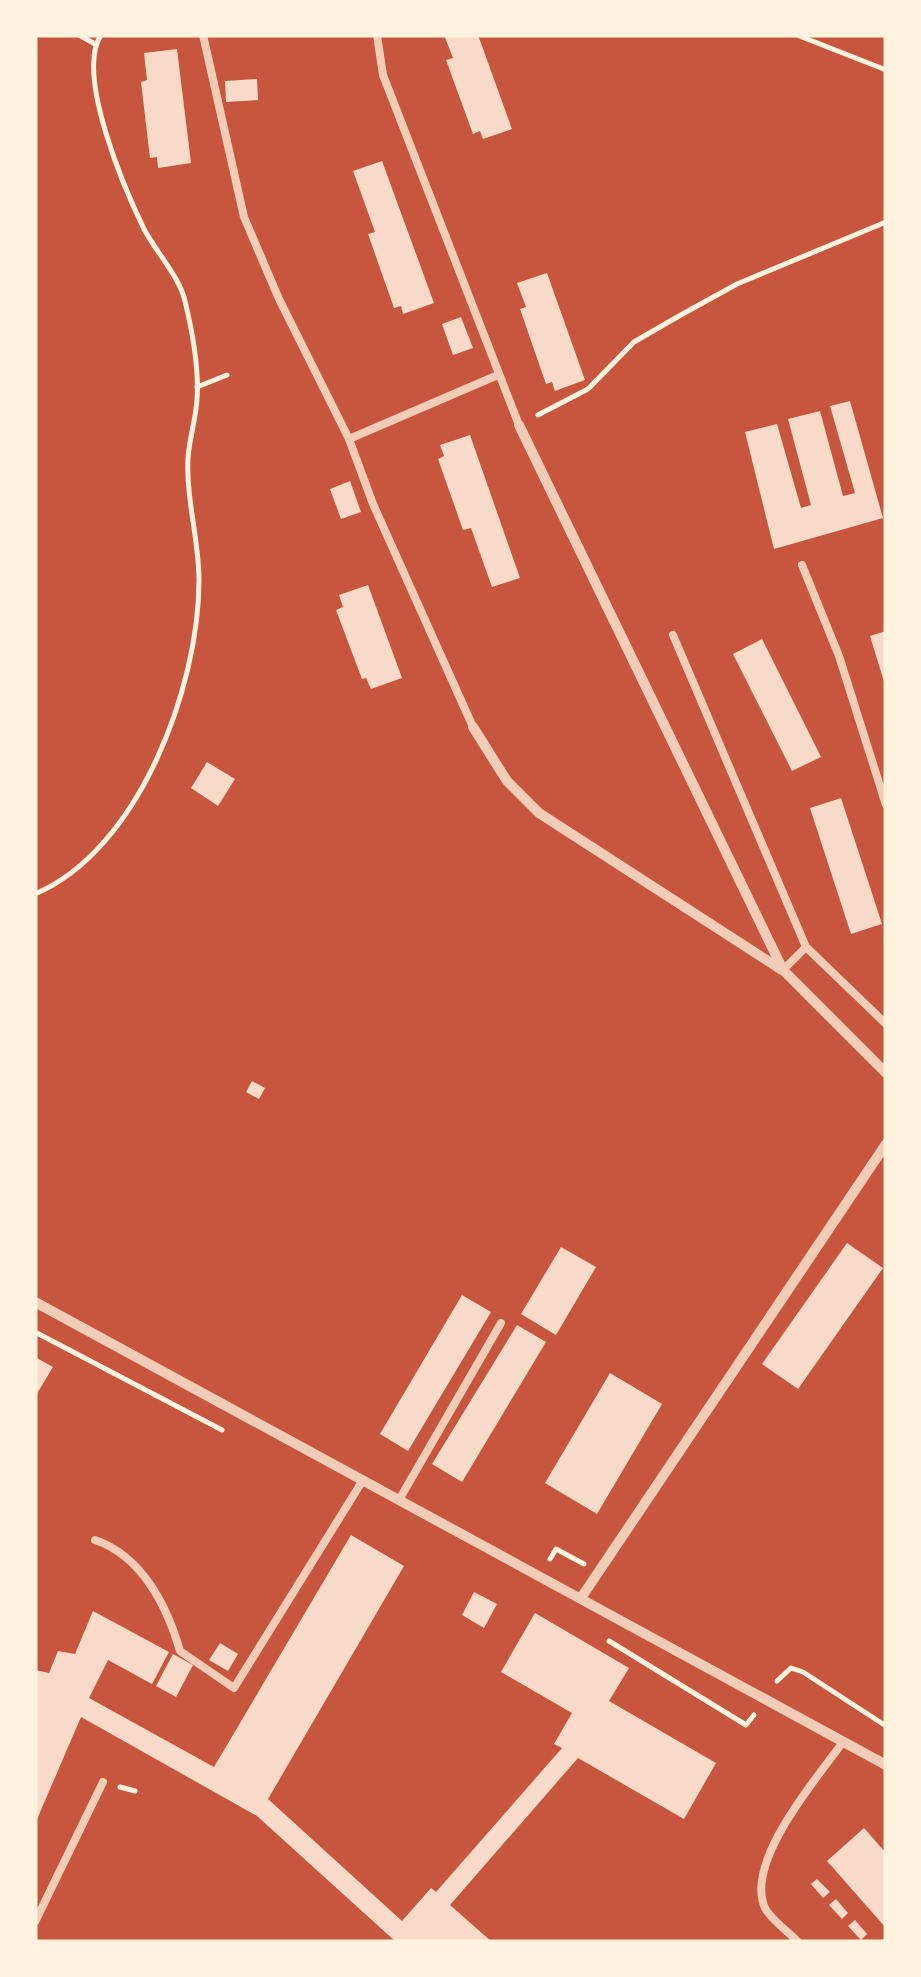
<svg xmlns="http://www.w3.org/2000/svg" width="921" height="1977" viewBox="0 0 921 1977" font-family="Signika,sans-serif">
  <rect width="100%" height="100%" fill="#c8553d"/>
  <g fill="#f7dbc8">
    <polygon points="444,35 478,35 512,129 483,139 480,131 473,134 446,60 453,58"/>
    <polygon points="177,49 191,163 158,168 157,157 150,158 141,82 147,80 144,53"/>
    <polygon points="257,79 258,100 226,102 225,81"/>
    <polygon points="382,161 434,303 403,314 401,306 394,308 368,234 375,232 353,171"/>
    <polygon points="547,273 585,380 555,391 552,382 546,384 520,309 526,307 517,283"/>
    <polygon points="461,317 473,348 453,355 442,324"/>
    <polygon points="850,401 883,518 774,549 745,432 777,424 801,508 811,505 788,419 820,411 843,496 855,493 830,406"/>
    <polygon points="470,435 520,578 492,587 471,528 463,530 438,459 444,456 440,445"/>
    <polygon points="350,481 361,512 341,519 330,489"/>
    <polygon points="368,585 402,678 371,689 366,678 362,679 336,610 343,607 339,595"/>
    <polygon points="886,631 886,684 885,685 870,636"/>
    <polygon points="762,639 821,757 792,771 733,654"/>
    <polygon points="207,762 235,779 218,806 191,788"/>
    <polygon points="841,798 882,924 851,934 810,808"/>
    <polygon points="252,1081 265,1088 259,1099 246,1092"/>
    <polygon points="847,1243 883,1268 798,1389 762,1364"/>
    <polygon points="561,1247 596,1267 556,1335 521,1314"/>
    <polygon points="462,1295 491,1312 408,1451 380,1434"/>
    <polygon points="517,1325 546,1342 462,1482 432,1464"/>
    <polygon points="35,1357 53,1367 35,1397"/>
    <polygon points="610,1373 662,1404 597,1514 545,1483"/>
    <polygon points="351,1535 404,1566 268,1799 402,1921 431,1888 436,1892 562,1748 554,1744 572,1713 501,1672 535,1613 629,1668 609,1701 716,1763 684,1819 578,1758 450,1905 492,1942 396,1942 257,1816 81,1717 35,1824 35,1670 49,1673 58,1651 75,1654 93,1611 169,1652 152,1684 108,1660 89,1698 214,1767"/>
    <polygon points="474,1592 497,1604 484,1628 462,1615"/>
    <polygon points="220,1643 238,1654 228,1671 209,1660"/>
    <polygon points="173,1654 193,1665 176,1697 156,1686"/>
    <polygon points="864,1828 886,1853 886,1928 827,1861"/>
    <polygon points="817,1879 830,1892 823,1898 811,1884"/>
    <polygon points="836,1899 848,1913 842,1919 829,1905"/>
    <polygon points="855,1920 867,1934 861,1940 848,1926"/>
  </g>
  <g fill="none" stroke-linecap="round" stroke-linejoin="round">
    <g stroke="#fff3e0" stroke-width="5">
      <polyline points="79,35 95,44"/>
      <polyline points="797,35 886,70"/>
      <polyline points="197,387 227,375"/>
      <polyline points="538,415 588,389 634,342 679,316 737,284 886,222"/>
      <path d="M 35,894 C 139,850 199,687 199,580 C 199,540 186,499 188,459 C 189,439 196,419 197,399 C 199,370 192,330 185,301 C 179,276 156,252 144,229 C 125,190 75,74 101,35"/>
      <polyline points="35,1332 222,1430"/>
      <polyline points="550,1559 556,1549 584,1564"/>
      <polyline points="609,1641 746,1725 754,1715"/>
      <polyline points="777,1681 791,1668 803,1672 886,1726"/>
      <polyline points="120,1787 135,1791"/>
    </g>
    <g stroke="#f1ccb7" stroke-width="8">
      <polyline points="203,35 244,217 279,299 349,439 373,504 473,727"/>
      <polyline points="377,35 383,75 519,425"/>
      <polyline points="349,439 498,375"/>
      <polyline points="802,565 839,656 886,805"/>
      <polyline points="673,635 806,947 886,1024"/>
      <polyline points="783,970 806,947"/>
      <polyline points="399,1500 501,1323"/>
      <path d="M 95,1540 C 142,1556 167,1606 180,1651 L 234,1688 L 363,1480"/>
      <polyline points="35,1922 103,1782"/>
      <path d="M 798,1942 C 789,1932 771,1920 765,1908 C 744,1862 817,1778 843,1742"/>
    </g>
    <g stroke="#f1ccb7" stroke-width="10">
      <polyline points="519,425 783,970 886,1073"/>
      <polyline points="473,727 507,781 539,813 782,970"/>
      <polyline points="35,1302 886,1765"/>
      <polyline points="581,1598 886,1144"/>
    </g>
  </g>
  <rect width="921" height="1977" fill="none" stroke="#fff3e0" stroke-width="75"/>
</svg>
